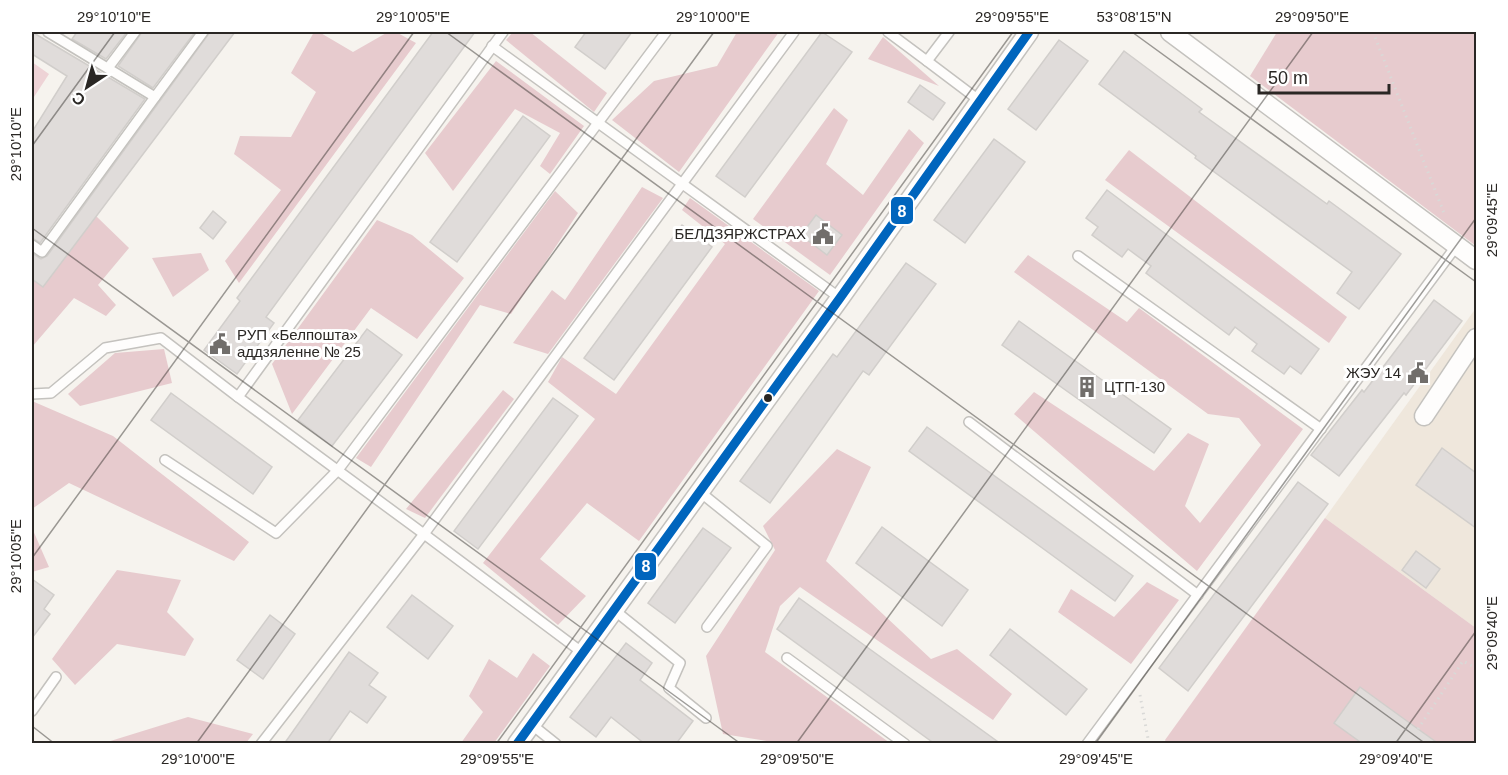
<svg xmlns="http://www.w3.org/2000/svg" width="1508" height="775" viewBox="0 0 1508 775" font-family="Arial,sans-serif">
  <rect width="100%" height="100%" fill="#f6f3ee"/>
  <polygon fill="#efe7dc" points="1476,308 1476,628 1325,518"/>
  <polygon fill="#eed3d6" points="32,62 49,74 32,100"/>
  <g fill="#e7cbce">
    <polygon points="314,32 319,32 353,52 388,32 396,32 416,43 239,283 225,261 281,190 234,154 240,136 291,137 316,92 291,73"/>
    <polygon points="513,32 530,32 607,93 594,112 506,40"/>
    <polygon points="737,32 779,32 679,172 612,120 654,81 717,66"/>
    <polygon points="1277,32 1476,32 1476,246 1250,76"/>
    <polygon points="883,37 939,86 868,59"/>
    <polygon points="496,61 584,126 550,174 540,166 560,133 515,109 453,191 425,153"/>
    <polygon points="834,108 848,120 826,164 863,195 909,129 924,143 830,275 753,219"/>
    <polygon points="1129,150 1347,317 1329,343 1105,180"/>
    <polygon points="642,187 663,198 548,354 513,343 552,290 565,300"/>
    <polygon points="555,191 578,213 511,314 480,305 371,467 356,458"/>
    <polygon points="690,198 819,291 639,541 587,503 540,559 586,596 558,625 483,563 595,419 548,382 562,357 616,394 725,244 682,210"/>
    <polygon points="96,216 129,248 98,285 116,305 106,316 74,298 32,347 32,279 43,287"/>
    <polygon points="377,220 412,235 464,278 417,339 371,308 292,414 272,364"/>
    <polygon points="201,253 209,270 173,297 152,258"/>
    <polygon points="1028,255 1127,322 1139,308 1303,429 1197,571 1014,414 1034,392 1154,471 1188,433 1209,444 1185,506 1200,523 1261,445 1239,418 1208,414 1014,272"/>
    <polygon points="164,349 172,383 80,406 68,394 115,353"/>
    <polygon points="503,390 514,399 425,518 406,509"/>
    <polygon points="32,401 113,436 249,542 234,561 69,483 32,509"/>
    <polygon points="837,449 871,467 826,561 931,659 957,649 1012,694 993,720 800,587 780,606 765,652 890,743 779,743 723,734 706,656 775,550 763,526"/>
    <polygon points="1325,518 1476,628 1476,743 1167,744 1165,740"/>
    <polygon points="32,528 49,567 32,572"/>
    <polygon points="117,570 181,580 167,612 194,639 185,656 117,644 75,685 52,659"/>
    <polygon points="1147,582 1179,600 1131,664 1058,612 1071,589 1114,617"/>
    <polygon points="533,653 550,666 494,743 461,743 483,712 469,696 489,659 517,678"/>
    <polygon points="188,717 253,734 246,743 104,743"/>
  </g>
  <g fill="#e0dcda" stroke="#d1cecb" stroke-width="1.5">
    <polygon points="32,32 145,99 40,243 32,238 32,132 67,76 32,54"/>
    <polygon points="77,32 127,32 106,59 72,39"/>
    <polygon points="142,32 195,32 153,88 118,66"/>
    <polygon points="210,32 235,32 43,287 32,279 32,253 41,259 47,256"/>
    <polygon points="433,32 475,32 266,317 274,323 237,374 204,350 240,301 237,298"/>
    <polygon points="586,32 632,32 605,69 575,47"/>
    <polygon points="822,32 852,52 745,197 716,176"/>
    <polygon points="1059,40 1088,61 1036,130 1008,109"/>
    <polygon points="1124,51 1202,109 1199,112 1327,204 1329,201 1401,254 1359,309 1337,293 1352,272 1195,158 1196,156 1099,84"/>
    <polygon points="920,85 945,103 933,120 908,102"/>
    <polygon points="523,116 550,136 457,262 430,242"/>
    <polygon points="994,139 1025,162 965,243 934,220"/>
    <polygon points="1107,190 1319,349 1301,374 1290,366 1284,374 1252,351 1257,344 1235,327 1229,335 1146,273 1151,266 1128,249 1122,257 1092,235 1098,227 1086,218"/>
    <polygon points="213,211 226,222 213,239 200,228"/>
    <polygon points="816,215 842,235 827,255 801,235"/>
    <polygon points="682,225 712,247 614,380 584,358"/>
    <polygon points="906,263 936,284 869,375 863,371 770,503 740,481 833,354 837,357"/>
    <polygon points="1434,300 1462,321 1406,395 1404,393 1339,476 1311,455 1362,390 1364,392"/>
    <polygon points="1019,321 1171,429 1154,453 1002,345"/>
    <polygon points="367,329 402,355 332,446 298,420"/>
    <polygon points="171,393 272,467 253,494 151,420"/>
    <polygon points="553,398 578,416 478,549 454,531"/>
    <polygon points="927,427 1133,576 1115,601 909,451"/>
    <polygon points="1442,448 1476,473 1476,528 1416,485"/>
    <polygon points="1298,482 1328,504 1188,691 1159,668"/>
    <polygon points="882,527 968,590 942,626 856,563"/>
    <polygon points="703,528 731,548 675,623 648,603"/>
    <polygon points="1416,551 1440,569 1426,588 1402,570"/>
    <polygon points="32,579 54,595 44,609 50,614 32,638"/>
    <polygon points="412,595 453,626 428,659 387,627"/>
    <polygon points="799,598 1001,744 935,744 777,629"/>
    <polygon points="270,615 295,634 263,679 237,660"/>
    <polygon points="1010,629 1087,689 1066,715 990,655"/>
    <polygon points="626,643 652,663 640,680 693,721 676,744 645,744 611,717 596,737 570,717"/>
    <polygon points="349,652 378,673 369,685 386,697 367,723 350,711 327,744 284,744"/>
    <polygon points="1360,687 1418,729 1439,744 1363,744 1334,723"/>
  </g>
  <g fill="none" stroke-linecap="round" stroke-linejoin="round">
    <defs>
      <g id="service">
        <polyline points="48,32 155,97 203,32"/>
        <polyline points="503,32 238,397 424,534 794,32"/>
        <polyline points="888,32 927,61 949,32"/>
        <polyline points="492,46 840,298"/>
        <polyline points="927,61 980,101"/>
        <polyline points="108,68 135,32"/>
        <polyline points="32,245 42,252 155,97"/>
        <polyline points="1078,256 1321,429"/>
        <polyline points="32,394 51,393 105,348 161,338 238,397"/>
        <polyline points="969,422 1198,595"/>
        <polyline points="165,460 276,533 338,470 666,32"/>
        <polyline points="700,492 767,546 707,627"/>
        <polyline points="614,610 680,663 669,688 706,718"/>
        <polyline points="787,658 905,744"/>
        <polyline points="32,711 56,677"/>
        <polyline points="531,724 556,744"/>
        <polyline points="261,744 424,534 583,653"/>
        <polyline points="1087,744 1457,245"/>
      </g>
      <g id="minor">
        <polyline points="1170,32 1476,260"/>
        <polyline points="1424,416 1476,338"/>
        <polyline points="517,744 840,298 1029,32"/>
      </g>
    </defs>
    <use href="#service" stroke="#c4c2be" stroke-width="12"/>
    <use href="#minor" stroke="#c4c2be" stroke-width="21"/>
    <g stroke="#d9d9d7" stroke-width="3" stroke-dasharray="1.5 4.5" stroke-linecap="butt">
      <polyline points="1373,32 1444,213"/>
      <polyline points="1140,695 1149,744"/>
      <polyline points="1418,729 1463,661 1476,668"/>
    </g>
    <use href="#service" stroke="#fefdfc" stroke-width="9"/>
    <use href="#minor" stroke="#fefdfc" stroke-width="18"/>
    <defs>
      <polyline id="bus-1" points="517,744 840,298 1029,32"/>
    </defs>
    <use href="#bus-1" stroke="#fff" stroke-width="14"/>
    <use href="#bus-1" stroke="#0065bd" stroke-width="9"/>
  </g>
  <path fill="none" stroke="#2a2724" stroke-width="1.5" stroke-opacity="0.45" d="M 446,32 L 1426,744M 1132,32 L 1476,282M 32,146 L 115,32M 32,228 L 741,744M 32,558 L 414,32M 32,726 L 55,744M 196,744 L 714,32M 496,744 L 1013,32M 796,744 L 1313,32M 1095,744 L 1476,218M 1395,744 L 1476,631"/>
  <defs>
    <symbol id="civic-bare" viewBox="-9 -9 18 18"><path d="M-.6-6.5H3V-4.5H.6V-3L4-1V1h2V6H-6V1h2V-1L-.6-3ZM-1.2 2.5V6h2.4V2.5Z" fill="#716e6b" stroke="#fff" stroke-width="2.5" paint-order="stroke"/></symbol>
    <symbol id="building-bare" viewBox="-9 -9 18 18"><path d="M-4-6H4V6H1V3H-1V6H-4ZM-2.5-4.3h1.7v1.8h-1.7ZM.8-4.3h1.7v1.8H.8ZM-2.5-1h1.7V.8h-1.7ZM.8-1h1.7V.8H.8Z" fill="#716e6b" stroke="#fff" stroke-width="2.5" paint-order="stroke"/></symbol>
  </defs>
  <g fill-rule="evenodd">
    <use href="#civic-bare" x="808" y="219" width="30" height="30"/>
    <use href="#civic-bare" x="205" y="329" width="30" height="30"/>
    <use href="#civic-bare" x="1403" y="358" width="30" height="30"/>
    <use href="#building-bare" x="1072" y="372" width="30" height="30"/>
  </g>
  <circle fill="#2a2724" stroke="#fff" stroke-width="2" cx="768" cy="398" r="5"/>
  <g text-anchor="middle" stroke-width="6" stroke-linejoin="round" paint-order="stroke">
    <g font-size="15" fill="#2a2724" stroke="#fff" text-anchor="end">
      <text x="806" y="239">БЕЛДЗЯРЖСТРАХ</text>
      <text x="237" y="340" text-anchor="start">РУП «Белпошта»<tspan x="237" dy="17">аддзяленне № 25</tspan></text>
      <text x="1401" y="378">ЖЭУ 14</text>
      <text x="1104" y="392" text-anchor="start">ЦТП-130</text>
    </g>
  </g>
  <g stroke="#fff" stroke-width="2">
    <rect x="890" y="196" width="24" height="29" rx="6" fill="#0065bd"/>
    <rect x="634" y="552" width="23" height="29" rx="6" fill="#0065bd"/>
  </g>
  <g font-size="16" text-anchor="middle" font-weight="bold" fill="#fff">
    <text x="902" y="217">8</text>
    <text x="646" y="572">8</text>
  </g>
  <rect width="1508" height="775" fill="none" stroke="#ffffff" stroke-width="66"/>
  <g transform="translate(87 87) rotate(216)" stroke="#ffffff" stroke-width="4.5" paint-order="stroke">
  <path d="M0-4.5L10 22L0 15L-10 22Z" fill="#2a2724"/>
  <text y="-9" font-size="16" font-weight="bold" text-anchor="middle" fill="#2a2724">С</text>
  </g>
  <path d="M1259 84v9h130v-9" fill="none" stroke="#2a2724" stroke-width="3"/>
  <text x="1268" y="84" font-size="18" fill="#2a2724" stroke="#ffffff" stroke-width="4.5" paint-order="stroke">50 m</text>
  <rect x="33" y="33" width="1442" height="709" fill="none" stroke="#2a2724" stroke-width="2"/>
  <g font-size="15" text-anchor="middle" fill="#2a2724">
    <text x="114" y="22">29°10'10"E</text>
    <text x="413" y="22">29°10'05"E</text>
    <text x="713" y="22">29°10'00"E</text>
    <text x="1012" y="22">29°09'55"E</text>
    <text x="1134" y="22">53°08'15"N</text>
    <text x="1312" y="22">29°09'50"E</text>
    <text transform="translate(16 144) rotate(-90)" y="5">29°10'10"E</text>
    <text transform="translate(1492 220) rotate(-90)" y="5">29°09'45"E</text>
    <text transform="translate(16 556) rotate(-90)" y="5">29°10'05"E</text>
    <text transform="translate(1492 633) rotate(-90)" y="5">29°09'40"E</text>
    <text x="198" y="764">29°10'00"E</text>
    <text x="497" y="764">29°09'55"E</text>
    <text x="797" y="764">29°09'50"E</text>
    <text x="1096" y="764">29°09'45"E</text>
    <text x="1396" y="764">29°09'40"E</text>
  </g>
</svg>
